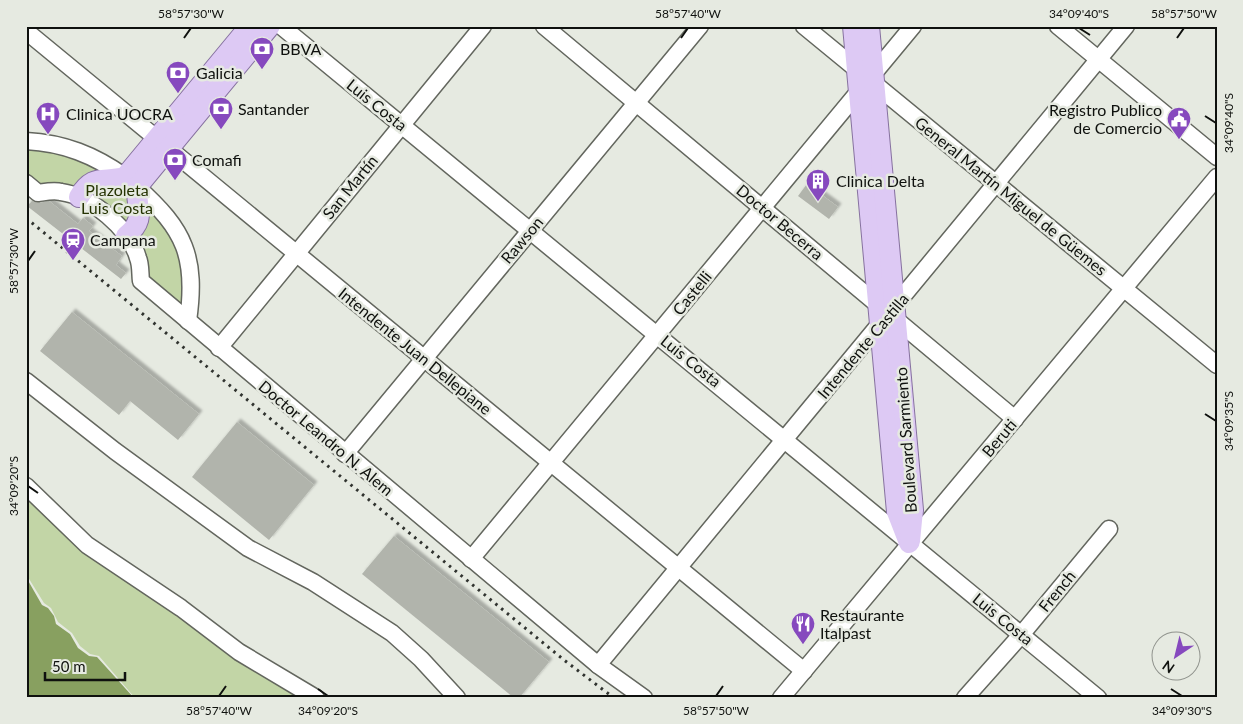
<svg xmlns="http://www.w3.org/2000/svg" width="1243" height="724" viewBox="0 0 1243 724" font-family="Lato,sans-serif">
  <defs>
    <filter id="shadow"><feDropShadow dx="3.5" dy="-3.5" stdDeviation="1" flood-color="#0004"/></filter>
  </defs>
  <rect width="100%" height="100%" fill="#e6eae1"/>
  <g fill="#c2d5a6">
    <polygon points="26,141 141,174 185,247 188,321 141,281 112,219 26,183"/>
    <polygon points="26,495 304,698 135,698 99,656 90,654 80,646 72,633 58,622 51,608 44,603 26,574"/>
  </g>
  <polygon fill="#88a060" points="26,577 42,605 48,608 54,616 56,624 70,634 78,648 89,656 97,657 134,698 26,698"/>
  <g fill="#b1b4ac" filter="url(#shadow)">
    <polygon points="807,184 838,207 829,219 798,196"/>
    <polygon points="32,201 39,203 49,201 78,224 83,218 93,226 89,231 122,256 116,265 126,273 121,279 27,206"/>
    <polygon points="72,312 199,414 178,440 130,401 119,415 40,351"/>
    <polygon points="237,422 314,485 269,540 192,477"/>
    <polygon points="394,536 549,662 519,698 514,698 362,574"/>
  </g>
  <g fill="none" stroke-linecap="round" stroke-linejoin="round">
    <defs>
      <g id="minor">
        <polyline points="281,26 1098,698"/>
        <polyline points="544,26 1015,419"/>
        <polyline points="804,26 1217,365"/>
        <polyline points="1058,26 1217,157"/>
        <polyline points="26,31 804,671"/>
        <path d="M 26,141 C 64,143 94,155 125,177"/>
        <path d="M 26,183 L 38,193 C 45,192 54,190 61,192 C 91,196 130,229 138,258 C 141,265 140,274 141,281 L 598,665 L 644,698"/>
        <path d="M 137,187 C 185,230 197,257 188,321"/>
        <polyline points="219,348 483,26"/>
        <polyline points="26,381 115,451 248,548 313,582 392,633 421,659 457,698"/>
        <polyline points="345,454 700,26"/>
        <polyline points="26,486 87,545 181,608 239,652 316,698"/>
        <polyline points="471,559 913,26"/>
        <polyline points="598,665 1126,26"/>
        <polyline points="781,698 1217,177"/>
        <polyline points="965,698 1021,635 1109,529"/>
      </g>
      <g id="major">
        <polyline points="853,26 897,512 909,543"/>
        <polyline points="869,26 913,510 910,541"/>
        <path d="M 79,197 C 93,173 103,183 125,177 L 250,26"/>
        <path d="M 126,236 C 147,219 136,209 137,187 L 270,26"/>
      </g>
    </defs>
    <use href="#minor" stroke="#63665e" stroke-width="19"/>
    <use href="#major" stroke="#86719f" stroke-width="22"/>
    <use href="#minor" stroke="#fff" stroke-width="16"/>
    <use href="#major" stroke="#ddc9f4" stroke-width="20"/>
    <polyline stroke="#30332f" stroke-width="3" stroke-dasharray="2.5 5" stroke-linecap="butt" points="26,218 564,660 614,698"/>
  </g>
  <path fill="none" stroke="#0f110e" stroke-width="2" d="M 1079,28 L 1090,35M 184,38 L 191,28M 681,38 L 688,28M 1177,38 L 1184,28M 1205,116 L 1216,123M 28,261 L 35,251M 1205,414 L 1216,421M 28,486 L 38,493M 318,689 L 328,696M 1171,689 L 1182,696M 219,696 L 226,686M 716,696 L 723,686"/>
  <defs>
    <symbol id="bank-pin" viewBox="-11 -11 22 30"><path d="M0 17L-7.5 6A9.5 9.5 0 1 1 7.5 6Z" fill="#8649be" stroke="#e6eae1"/><path d="M-6-4H6V4H-6ZM0-2.3a2.3 2.3 0 1 0 0 4.6a2.3 2.3 0 1 0 0-4.6Z" fill="#fff"/></symbol>
    <symbol id="hospital-pin" viewBox="-11 -11 22 30"><path d="M0 17L-7.5 6A9.5 9.5 0 1 1 7.5 6Z" fill="#8649be" stroke="#e6eae1"/><path d="M-5-5h3v3.5h4V-5h3V5h-3V1.5h-4V5h-3Z" fill="#fff"/></symbol>
    <symbol id="civic-pin" viewBox="-11 -11 22 30"><path d="M0 17L-7.5 6A9.5 9.5 0 1 1 7.5 6Z" fill="#8649be" stroke="#e6eae1"/><path d="M-.6-6.5H3V-4.5H.6V-3L4-1V1h2V6H-6V1h2V-1L-.6-3ZM-1.2 2.5V6h2.4V2.5Z" fill="#fff"/></symbol>
    <symbol id="building-pin" viewBox="-11 -11 22 30"><path d="M0 17L-7.5 6A9.5 9.5 0 1 1 7.5 6Z" fill="#8649be" stroke="#e6eae1"/><path d="M-4-6H4V6H1V3H-1V6H-4ZM-2.5-4.3h1.7v1.8h-1.7ZM.8-4.3h1.7v1.8H.8ZM-2.5-1h1.7V.8h-1.7ZM.8-1h1.7V.8H.8Z" fill="#fff"/></symbol>
    <symbol id="station-pin" viewBox="-11 -11 22 30"><path d="M0 17L-7.5 6A9.5 9.5 0 1 1 7.5 6Z" fill="#8649be" stroke="#e6eae1"/><path d="M-3-6H3Q5-6 5-4V2Q5 4 3 4L4.5 6H3L1.5 4h-3L-3 6H-4.5L-3 4Q-5 4-5 2V-4Q-5-6-3-6ZM-3.5-4v3h7v-3ZM-3.5 1v1.5H-2V1ZM2 1v1.5H3.5V1Z" fill="#fff"/></symbol>
    <symbol id="restaurant-pin" viewBox="-11 -11 22 30"><path d="M0 17L-7.5 6A9.5 9.5 0 1 1 7.5 6Z" fill="#8649be" stroke="#e6eae1"/><path d="M-5-6h1v4h1v-4h1v4h1v-4h1v5L-1.5 .5V6h-2V.5L-5-1ZM5-6V6H3V1.5H1.5Q1.5-4 5-6Z" fill="#fff"/></symbol>
  </defs>
  <g fill-rule="evenodd">
    <use href="#bank-pin" x="248" y="35" width="28" height="38"/>
    <use href="#bank-pin" x="164" y="59" width="28" height="38"/>
    <use href="#bank-pin" x="207" y="95" width="28" height="38"/>
    <use href="#hospital-pin" x="34" y="100" width="28" height="38"/>
    <use href="#civic-pin" x="1165" y="105" width="28" height="38"/>
    <use href="#bank-pin" x="161" y="146" width="28" height="38"/>
    <use href="#building-pin" x="804" y="167" width="28" height="38"/>
    <use href="#station-pin" x="59" y="226" width="28" height="38"/>
    <use href="#restaurant-pin" x="789" y="610" width="28" height="38"/>
  </g>
  <g text-anchor="middle" stroke-width="5" stroke-linejoin="round" paint-order="stroke">
    <g font-size="16" fill="#0f110e" stroke="#e6eae1" text-anchor="start">
      <text x="280" y="55">BBVA</text>
      <text x="196" y="79">Galicia</text>
      <text x="238" y="115">Santander</text>
      <text x="1162" y="116" text-anchor="end">Registro Publico<tspan x="1162" dy="18">de Comercio</tspan></text>
      <text x="66" y="120">Clinica UOCRA</text>
      <text x="192" y="166">Comafi</text>
      <text x="836" y="187">Clinica Delta</text>
      <text x="90" y="246">Campana</text>
      <text x="820" y="621">Restaurante<tspan x="820" dy="18">Italpast</tspan></text>
    </g>
    <g font-size="16" fill="#0f110e" stroke="#e6eae1">
      <text transform="translate(377 105) rotate(39)" y="6">Luis Costa</text>
      <text transform="translate(350 187) rotate(-51)" y="6">San Martín</text>
      <text transform="translate(1011 196) rotate(39)" y="6">General Martín Miguel de Güemes</text>
      <text transform="translate(780 222) rotate(40)" y="6">Doctor Becerra</text>
      <text transform="translate(522 240) rotate(-50)" y="6">Rawson</text>
      <text transform="translate(692 293) rotate(-51)" y="6">Castelli</text>
      <text transform="translate(863 346) rotate(-50)" y="6">Intendente Castilla</text>
      <text transform="translate(415 351) rotate(39)" y="6">Intendente Juan Dellepiane</text>
      <text transform="translate(691 361) rotate(39)" y="6">Luis Costa</text>
      <text transform="translate(326 438) rotate(40)" y="6">Doctor Leandro N. Alem</text>
      <text transform="translate(999 438) rotate(-50)" y="6">Beruti</text>
      <text transform="translate(906 440) rotate(-94)" y="6">Boulevard Sarmiento</text>
      <text transform="translate(1057 591) rotate(-51)" y="6">French</text>
      <text transform="translate(1003 619) rotate(39)" y="6">Luis Costa</text>
    </g>
    <g font-size="16" fill="#253302" stroke="#e6eae1">
      <text x="117" y="196">Plazoleta<tspan x="117" dy="18">Luis Costa</tspan></text>
    </g>
  </g>
  <rect width="1243" height="724" fill="none" stroke="#e6eae1" stroke-width="55"/>
  <g transform="translate(1176 656) rotate(215)"><circle r="24" fill="#e6eae1" stroke="#90938d"/>
  <path d="M0-4L9 19L0 12L-9 19Z" fill="#8649be"/>
  <text y="-8" font-size="14" font-weight="bold" text-anchor="middle" fill="#0f110e">N</text>
  </g>
  <path d="M45 672v8h80v-8" fill="none" stroke="#0f110e" stroke-width="2.5"/>
  <text x="52" y="672" font-size="15" fill="#0f110e" stroke="#e6eae1" stroke-width="4" paint-order="stroke">50 m</text>
  <rect x="28" y="28" width="1188" height="668" fill="none" stroke="#0f110e" stroke-width="2"/>
  <g font-size="12" text-anchor="middle" fill="#0f110e">
    <text x="191" y="18">58°57'30"W</text>
    <text x="688" y="18">58°57'40"W</text>
    <text x="1079" y="18">34°09'40"S</text>
    <text x="1184" y="18">58°57'50"W</text>
    <text transform="translate(1229 123) rotate(-90)" y="4">34°09'40"S</text>
    <text transform="translate(14 261) rotate(-90)" y="4">58°57'30"W</text>
    <text transform="translate(1229 421) rotate(-90)" y="4">34°09'35"S</text>
    <text transform="translate(14 486) rotate(-90)" y="4">34°09'20"S</text>
    <text x="219" y="715">58°57'40"W</text>
    <text x="328" y="715">34°09'20"S</text>
    <text x="716" y="715">58°57'50"W</text>
    <text x="1182" y="715">34°09'30"S</text>
  </g>
</svg>
